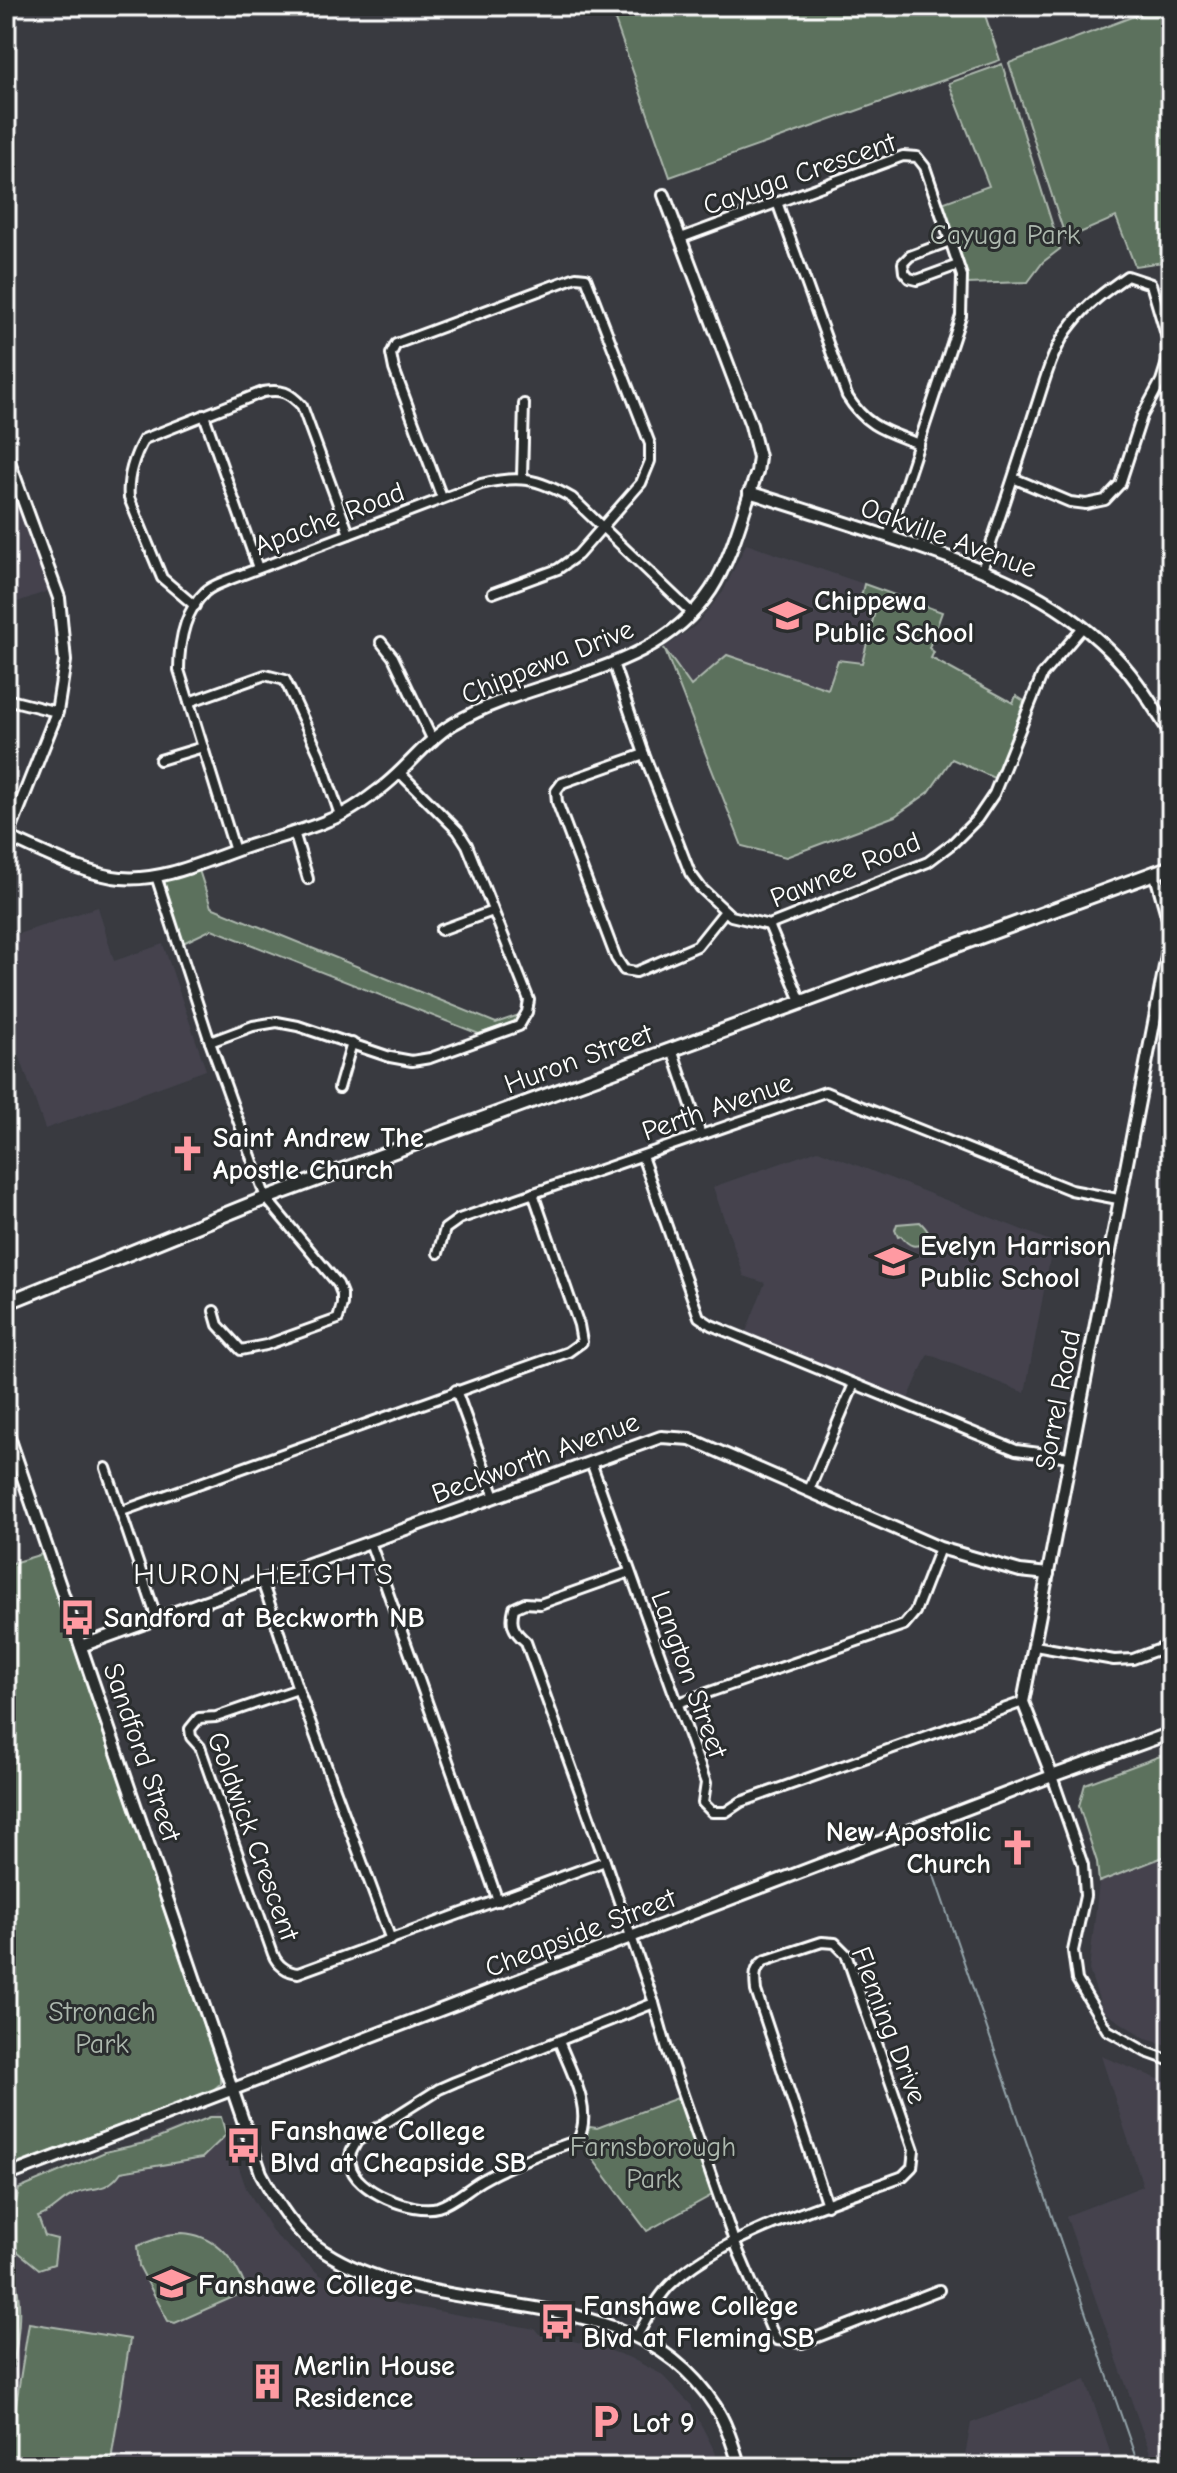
<svg xmlns="http://www.w3.org/2000/svg" width="1177" height="2473" viewBox="0 0 1177 2473" font-family="'Comic Neue',sans-serif">
  <rect width="100%" height="100%" fill="#393a40"/>
  <filter id="ink" filterUnits="userSpaceOnUse"><feTurbulence type="fractalNoise" baseFrequency=".0125" numOctaves="2"/><feDisplacementMap in="SourceGraphic" scale="16" xChannelSelector="R" yChannelSelector="G"/><feConvolveMatrix kernelMatrix="1 2 1 2 8 2 1 2 1" color-interpolation-filters="sRGB"/></filter>
  <g filter="url(#ink)">
    <g fill="#44434d">
      <polygon points="6,474 51,590 6,606"/>
      <polygon points="746,544 864,584 860,600 876,606 861,664 828,690 728,655 691,686 664,648 695,626 723,592"/>
      <polygon points="98,907 114,961 163,944 206,1070 45,1129 6,1017 6,938"/>
      <polygon points="818,1150 1053,1242 1025,1393 928,1354 907,1401 745,1334 765,1283 744,1276 713,1187"/>
      <polygon points="1171,1854 1171,2046 1146,2039 1103,2011 1089,1970 1099,1882"/>
      <polygon points="1101,2056 1171,2084 1171,2467 1155,2467 1066,2216 1143,2186"/>
      <polygon points="220,2112 246,2188 274,2234 320,2275 357,2292 400,2304 535,2329 539,2334 597,2346 628,2357 661,2374 691,2405 716,2454 712,2467 6,2467 6,2192"/>
      <polygon points="1086,2380 1115,2467 963,2467 971,2423"/>
    </g>
    <g fill="#5b715d" stroke="#adb8ae" stroke-width="2">
      <polygon points="610,6 982,6 1000,60 670,177"/>
      <polygon points="1161,6 1171,6 1171,261 1135,266 1116,217 1066,239 1009,63"/>
      <polygon points="1002,64 1060,249 1043,262 1028,282 967,284 959,248 939,204 989,186 949,83"/>
      <polygon points="864,584 942,612 929,648 934,652 931,658 1013,703 1016,696 1024,701 996,779 952,759 929,792 895,816 786,857 742,846 664,648 691,686 727,655 828,689 838,660 862,663 876,607 860,601"/>
      <polygon points="198,867 211,907 496,1023 522,1014 516,1021 479,1034 212,929 183,943 164,885 167,878"/>
      <path d="M 920,1222 C 927,1229 931,1234 929,1243 C 914,1247 910,1248 901,1236 L 898,1237 L 895,1230 L 897,1224 Z"/>
      <polygon points="42,1554 220,2074 220,2084 212,2091 6,2168 6,1565"/>
      <polygon points="1171,1752 1171,1854 1099,1882 1097,1862 1079,1806 1085,1784"/>
      <polygon points="680,2097 712,2195 647,2231 580,2142 590,2127 597,2128"/>
      <path d="M 210,2117 L 221,2117 L 226,2135 L 202,2158 L 121,2172 C 106,2194 91,2185 71,2196 C 59,2202 52,2213 38,2217 L 45,2236 L 57,2239 L 54,2264 L 39,2269 L 6,2242 L 6,2215 L 16,2203 L 19,2189 L 105,2152 L 149,2142 Z"/>
      <path d="M 182,2233 C 217,2235 236,2261 247,2291 L 175,2323 L 168,2321 L 139,2266 L 137,2246 L 167,2235 Z"/>
      <path d="M 6,2267 C 30,2287 16,2363 6,2390 Z"/>
      <polygon points="29,2323 130,2339 110,2467 6,2467"/>
    </g>
    <g fill="none" stroke-linecap="round" stroke-linejoin="round">
      <polyline stroke="#93a3a9" stroke-width="2" points="931,1867 1139,2467"/>
      <defs>
        <g id="minor">
          <path d="M 777,202 L 847,396 C 867,428 886,431 919,444"/>
          <polyline points="681,238 903,156 917,157 925,167 962,276 961,316 888,537"/>
          <polyline points="950,241 910,256 903,263 904,272 909,278 917,280 958,265"/>
          <polyline points="204,415 258,568"/>
          <polyline points="522,477 524,404"/>
          <polyline points="442,498 394,369 391,354 396,344 576,277 586,278 650,444 650,461 641,483 578,555 558,569 493,593"/>
          <path d="M 982,570 C 1000,518 1017,466 1034,413 C 1044,384 1052,348 1072,324 C 1087,304 1107,290 1127,276 L 1151,284 L 1167,338 L 1168,359 L 1161,381 L 1142,416 L 1120,484 L 1105,500 L 1086,504 L 1070,502 L 1013,478"/>
          <path d="M 195,606 L 162,578 L 129,498 C 127,478 134,456 144,439 L 263,392 C 282,389 289,392 302,406 L 349,534"/>
          <polyline points="381,642 393,657 433,741"/>
          <polyline points="613,663 644,754 690,873 701,888 731,916 769,925 928,862 953,843 977,819 994,794 1042,675 1083,627"/>
          <polyline points="6,699 57,712"/>
          <polyline points="189,702 265,675 285,680 319,754 340,815"/>
          <polyline points="644,754 562,783 556,791 557,802 616,958 624,970 636,972 697,946 725,911"/>
          <polyline points="160,760 203,747"/>
          <polyline points="294,832 308,879"/>
          <path d="M 235,851 L 179,670 C 179,642 184,612 205,592 C 211,586 221,583 228,580 L 481,484 C 519,475 537,478 572,498 L 692,613"/>
          <polyline points="156,876 210,1042 266,1198 338,1284 342,1294 342,1304 338,1319 266,1345 241,1350 218,1325 214,1311"/>
          <polyline points="769,925 801,1001"/>
          <polyline points="441,930 493,911"/>
          <polyline points="1159,1004 1171,1006"/>
          <polyline points="210,1042 253,1026 277,1022 298,1026 390,1057 412,1061 430,1058 519,1026 527,1012 529,1000 467,845 458,831 399,772"/>
          <polyline points="672,1049 701,1135"/>
          <polyline points="339,1088 352,1043"/>
          <polyline points="642,1156 699,1317 711,1325 1016,1450 1070,1457"/>
          <polyline points="438,1253 445,1229 459,1219 825,1092 1071,1190 1118,1199"/>
          <polyline points="456,1390 495,1497"/>
          <polyline points="591,1462 706,1783 703,1803 712,1812 726,1812 741,1802 1023,1702"/>
          <polyline points="106,1468 157,1619"/>
          <polyline points="809,1490 854,1384"/>
          <polyline points="122,1511 568,1352 582,1342 579,1325 533,1193"/>
          <polyline points="370,1542 498,1901"/>
          <path d="M 630,1572 L 540,1604 L 525,1603 L 514,1608 C 510,1624 513,1631 526,1642 L 605,1861 L 654,2003 L 667,2049 L 734,2241 L 772,2331 L 777,2340 L 802,2343 L 939,2290"/>
          <polyline points="262,1581 298,1689 391,1940"/>
          <polyline points="1035,1646 1114,1660 1133,1659 1171,1645"/>
          <path d="M 298,1689 L 216,1717 L 199,1718 L 190,1729 L 191,1737 L 200,1747 L 273,1954 C 277,1965 287,1972 298,1973 L 605,1861"/>
          <polyline points="678,1703 904,1625 915,1612 940,1548"/>
          <polyline points="1052,1776 1083,1865 1085,1896 1073,1951 1077,1980 1107,2030 1146,2052 1171,2061"/>
          <path d="M 559,2041 C 570,2070 594,2110 578,2140 C 546,2151 510,2164 481,2181 C 467,2189 454,2202 438,2207 C 413,2214 354,2191 350,2164 C 348,2155 353,2149 357,2141 L 439,2089 L 455,2082 L 654,2003"/>
          <path d="M 637,2336 C 647,2319 656,2299 670,2285 C 721,2234 835,2202 903,2176 L 912,2167 L 914,2150 L 846,1954 L 835,1943 L 822,1942 L 764,1961 C 753,1969 755,1980 756,1991 L 827,2205"/>
        </g>
        <g id="tertiary">
          <polyline points="6,453 59,598 65,661 57,712 6,841"/>
          <path d="M 749,492 C 802,509 854,525 907,543 C 983,569 1051,592 1110,651 C 1135,675 1152,705 1171,734"/>
          <path d="M 8,837 C 41,851 85,875 121,878 C 164,882 209,859 249,846 C 276,838 304,831 329,820 C 346,814 362,803 376,792 C 404,773 424,742 453,724 C 536,674 653,678 711,590 C 733,556 743,510 757,472 L 759,457 L 751,425 L 664,195"/>
          <polyline points="1155,872 1171,929"/>
          <path d="M 6,1428 L 261,2173 C 277,2203 295,2234 325,2252 C 443,2328 630,2272 715,2406 C 727,2424 733,2446 740,2467"/>
          <polyline points="81,1646 661,1437 690,1439 940,1548 1020,1571 1048,1574"/>
          <polyline points="1052,1776 1023,1702 1171,935"/>
          <polyline points="6,2176 1052,1776 1171,1733"/>
        </g>
        <polyline id="secondary" points="6,1303 266,1198 1171,867"/>
      </defs>
      <use href="#minor" stroke="#fff" stroke-width="14"/>
      <use href="#tertiary" stroke="#fff" stroke-width="16"/>
      <use href="#secondary" stroke="#fff" stroke-width="18"/>
      <use href="#minor" stroke="#2a2d2e" stroke-width="8"/>
      <use href="#tertiary" stroke="#2a2d2e" stroke-width="10"/>
      <use href="#secondary" stroke="#2a2d2e" stroke-width="12"/>
    </g>
  </g>
  <defs>
    <symbol id="school-bare" viewBox="-9 -9 18 18"><path d="M0-5L7-2L0 1L-7-2ZM-4 1L0 2.5L4 1V4Q0 6-4 4Z" fill="#ff9aa2" stroke="#2a2d2e" stroke-width="2.5" paint-order="stroke"/></symbol>
    <symbol id="church-bare" viewBox="-9 -9 18 18"><path d="M-1.2-6h2.4v3.5h3.3v2.4h-3.3V6h-2.4V-.1h-3.3v-2.4h3.3Z" fill="#ff9aa2" stroke="#2a2d2e" stroke-width="2.5" paint-order="stroke"/></symbol>
    <symbol id="bus-bare" viewBox="-9 -9 18 18"><path d="M-5-6H5V4H4V6H2V4H-2V6H-4V4H-5ZM-3.5-4V0h7V-4ZM-3.5 1.2v1.5H-2V1.2ZM2 1.2v1.5H3.5V1.2Z" fill="#ff9aa2" stroke="#2a2d2e" stroke-width="2.5" paint-order="stroke"/></symbol>
    <symbol id="university-bare" viewBox="-9 -9 18 18"><path d="M0-5L7-2L0 1L-7-2ZM-4 1L0 2.5L4 1V4Q0 6-4 4Z" fill="#ff9aa2" stroke="#2a2d2e" stroke-width="2.5" paint-order="stroke"/></symbol>
    <symbol id="building-bare" viewBox="-9 -9 18 18"><path d="M-4-6H4V6H1V3H-1V6H-4ZM-2.5-4.3h1.7v1.8h-1.7ZM.8-4.3h1.7v1.8H.8ZM-2.5-1h1.7V.8h-1.7ZM.8-1h1.7V.8H.8Z" fill="#ff9aa2" stroke="#2a2d2e" stroke-width="2.5" paint-order="stroke"/></symbol>
    <symbol id="parking-bare" viewBox="-9 -9 18 18"><path d="M-3.5-5.5H1a3.5 3.5 0 0 1 0 7H-1V5.5H-3.5ZM-1-3.4V-.6H.8a1.4 1.4 0 0 0 0-2.8Z" fill="#ff9aa2" stroke="#2a2d2e" stroke-width="2.5" paint-order="stroke"/></symbol>
  </defs>
  <g fill-rule="evenodd">
    <use href="#school-bare" x="762" y="590" width="51" height="51"/>
    <use href="#church-bare" x="162" y="1128" width="51" height="51"/>
    <use href="#school-bare" x="868" y="1236" width="51" height="51"/>
    <use href="#bus-bare" x="52" y="1592" width="51" height="51"/>
    <use href="#church-bare" x="992" y="1822" width="51" height="51"/>
    <use href="#bus-bare" x="218" y="2120" width="51" height="51"/>
    <use href="#university-bare" x="146" y="2258" width="51" height="51"/>
    <use href="#bus-bare" x="532" y="2296" width="51" height="51"/>
    <use href="#building-bare" x="242" y="2356" width="51" height="51"/>
    <use href="#parking-bare" x="580" y="2396" width="51" height="51"/>
  </g>
  <g text-anchor="middle" stroke-width="6" stroke-linejoin="round" paint-order="stroke">
    <g font-size="28" fill="#fff" stroke="#2a2d2e">
      <text transform="translate(799 173) rotate(-19)" y="10">Cayuga Crescent</text>
      <text transform="translate(329 518) rotate(-21)" y="10">Apache Road</text>
      <text transform="translate(949 537) rotate(20)" y="10">Oakville Avenue</text>
      <text transform="translate(547 661) rotate(-22)" y="10">Chippewa Drive</text>
      <text transform="translate(845 869) rotate(-22)" y="10">Pawnee Road</text>
      <text transform="translate(578 1058) rotate(-20)" y="10">Huron Street</text>
      <text transform="translate(717 1106) rotate(-19)" y="10">Perth Avenue</text>
      <text transform="translate(1057 1400) rotate(-79)" y="10">Sorrel Road</text>
      <text transform="translate(535 1457) rotate(-20)" y="10">Beckworth Avenue</text>
      <text transform="translate(690 1674) rotate(70)" y="10">Langton Street</text>
      <text transform="translate(143 1752) rotate(71)" y="10">Sandford Street</text>
      <text transform="translate(254 1836) rotate(70)" y="10">Goldwick Crescent</text>
      <text transform="translate(580 1932) rotate(-21)" y="10">Cheapside Street</text>
      <text transform="translate(890 2025) rotate(69)" y="10">Fleming Drive</text>
    </g>
    <g font-size="28" fill="#adb8ae" stroke="#2a2d2e">
      <text x="1005" y="244">Cayuga Park</text>
      <text x="102" y="2021">Stronach<tspan x="102" dy="32">Park</tspan></text>
      <text x="653" y="2156">Farnsborough<tspan x="653" dy="32">Park</tspan></text>
    </g>
    <g font-size="28" font-weight="bold" fill="#fff" stroke="#2a2d2e" text-anchor="start">
      <text x="814" y="610">Chippewa<tspan x="814" dy="32">Public School</tspan></text>
      <text x="213" y="1147">Saint Andrew The<tspan x="213" dy="32">Apostle Church</tspan></text>
      <text x="920" y="1255">Evelyn Harrison<tspan x="920" dy="32">Public School</tspan></text>
      <text x="104" y="1627">Sandford at Beckworth NB</text>
      <text x="991" y="1841" text-anchor="end">New Apostolic<tspan x="991" dy="32">Church</tspan></text>
      <text x="270" y="2140">Fanshawe College<tspan x="270" dy="32">Blvd at Cheapside SB</tspan></text>
      <text x="198" y="2294">Fanshawe College</text>
      <text x="583" y="2315">Fanshawe College<tspan x="583" dy="32">Blvd at Fleming SB</tspan></text>
      <text x="294" y="2375">Merlin House<tspan x="294" dy="32">Residence</tspan></text>
      <text x="632" y="2432">Lot 9</text>
    </g>
    <g font-size="30" letter-spacing="2" fill="#fff" stroke="#2a2d2e">
      <text x="264" y="1584">HURON HEIGHTS</text>
    </g>
  </g>
  <rect width="1177" height="2473" fill="none" stroke="#2a2d2e" stroke-width="32"/>
  <rect x="16" y="16" width="1145" height="2441" fill="none" stroke="#fff" stroke-width="3" filter="url(#ink)"/>
</svg>
